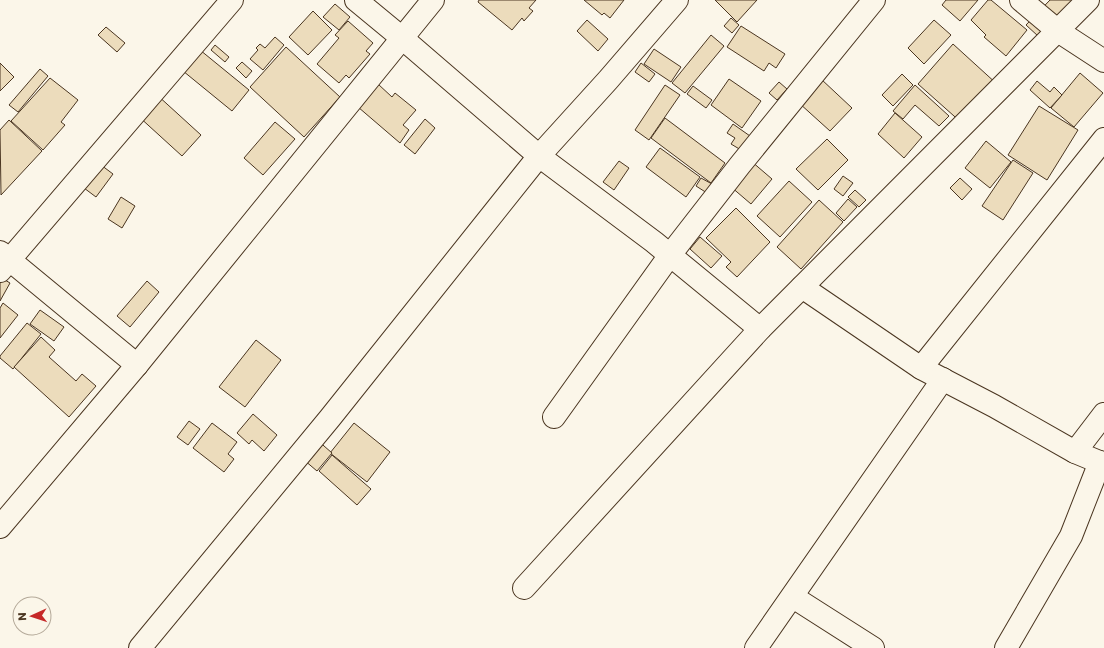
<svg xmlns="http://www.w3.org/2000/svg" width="1104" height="648" viewBox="0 0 1104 648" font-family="Poppins,sans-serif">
  <rect width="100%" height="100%" fill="#fbf6e9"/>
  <g fill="#ecdcbc" stroke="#4a3520">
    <polygon points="479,0 536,0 529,8 533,11 524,21 522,18 512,30 478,2"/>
    <polygon points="584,0 624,0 610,18 604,13 602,15"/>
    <polygon points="715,0 757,0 737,22"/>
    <polygon points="946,0 978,0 960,21 942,5"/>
    <polygon points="988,0 991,0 1027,30 1006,56 984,37 986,35 971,20"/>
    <polygon points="1050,0 1072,0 1038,36 1026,25"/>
    <polygon points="335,4 350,17 339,30 323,17"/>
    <polygon points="313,11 332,30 308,55 289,37"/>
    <polygon points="731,18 739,25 732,33 724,26"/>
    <polygon points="587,20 608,39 598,51 577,31"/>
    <polygon points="934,20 951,35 924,64 908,48"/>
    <polygon points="348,21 373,43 366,51 370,54 349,78 346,75 339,83 317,64 339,38 335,35"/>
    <polygon points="741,26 785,54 776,68 769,63 764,71 727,47"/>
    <polygon points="106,27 125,43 117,52 98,35"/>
    <polygon points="711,35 724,46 685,93 672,83"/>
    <polygon points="275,37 284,45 263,70 250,59 258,50 256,48 260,44 265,48"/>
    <polygon points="189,41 249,90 232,111 172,62"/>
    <polygon points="953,44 998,85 963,124 918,84"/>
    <polygon points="215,45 229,57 225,62 211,50"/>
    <polygon points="286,47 340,97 304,137 250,87"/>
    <polygon points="654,49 681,67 671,82 644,64"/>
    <polygon points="242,62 252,71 246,78 236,68"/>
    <polygon points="0,63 14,77 0,91"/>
    <polygon points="641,63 655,74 649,82 635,72"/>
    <polygon points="40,69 48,76 18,112 9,105"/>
    <polygon points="1080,73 1103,93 1074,127 1051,108"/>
    <polygon points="902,74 913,85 893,106 882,95"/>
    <polygon points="50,78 78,100 61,122 65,125 43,150 11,121"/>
    <polygon points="729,79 761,101 742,128 711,105"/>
    <polygon points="821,79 852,108 830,131 799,103"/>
    <polygon points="1037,81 1050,92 1054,87 1062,95 1050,108 1030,90"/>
    <polygon points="779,82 787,89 777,100 769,93"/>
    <polygon points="378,84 392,97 395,93 416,110 403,125 409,130 400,143 358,107"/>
    <polygon points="665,85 680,95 649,140 635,130"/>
    <polygon points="915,85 949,116 939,126 915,105 903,119 893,111"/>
    <polygon points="693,86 712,100 706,108 687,94"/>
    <polygon points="156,94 201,135 182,156 137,115"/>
    <polygon points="1039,106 1078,130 1047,180 1008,155"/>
    <polygon points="895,113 922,137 904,158 878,134"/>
    <polygon points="665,118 725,163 711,183 651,138"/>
    <polygon points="425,119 435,128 415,154 404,145"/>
    <polygon points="9,120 42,151 1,195 0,130"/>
    <polygon points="275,122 295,139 263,175 244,158"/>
    <polygon points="733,124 750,136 741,150 731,144 735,138 727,133"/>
    <polygon points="827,139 848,160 818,190 796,169"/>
    <polygon points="986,141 1011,162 990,188 965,168"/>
    <polygon points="660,148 700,177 686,197 646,167"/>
    <polygon points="93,159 113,174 96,197 76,182"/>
    <polygon points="1013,160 1033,173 1003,220 982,206"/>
    <polygon points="619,161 629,168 614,190 603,182"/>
    <polygon points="751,161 772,179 751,204 730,186"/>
    <polygon points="843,176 853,183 843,196 834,189"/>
    <polygon points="701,178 712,184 707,193 696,186"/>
    <polygon points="960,178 972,189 962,200 950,188"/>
    <polygon points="789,181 812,202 780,237 757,216"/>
    <polygon points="855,190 866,200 859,207 848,197"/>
    <polygon points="121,197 135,206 122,228 108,219"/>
    <polygon points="848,199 857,207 844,221 836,213"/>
    <polygon points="819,200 843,222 801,269 777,247"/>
    <polygon points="736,208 770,242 737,277 726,267 731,262 706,238"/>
    <polygon points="700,237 722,256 711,268 690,249"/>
    <polygon points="0,277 10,283 0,301"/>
    <polygon points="147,281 159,292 130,327 117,316"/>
    <polygon points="3,303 18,315 0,338 0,308"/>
    <polygon points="40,310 64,327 54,341 30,324"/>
    <polygon points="27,323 41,334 13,369 0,358 0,356"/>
    <polygon points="41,337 55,350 49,357 76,381 82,374 96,386 69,417 14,367"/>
    <polygon points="256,340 281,360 245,407 219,387"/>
    <polygon points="253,414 277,435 264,451 252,440 249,444 237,433"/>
    <polygon points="189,421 200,429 188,445 177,437"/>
    <polygon points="212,423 237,442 228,454 234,459 224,472 193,448"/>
    <polygon points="354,423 390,452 367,482 330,453"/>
    <polygon points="307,431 332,453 317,471 291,449"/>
    <polygon points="332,455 371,489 357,505 319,471"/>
  </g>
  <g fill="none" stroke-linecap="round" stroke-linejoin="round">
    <defs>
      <g id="minor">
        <polyline points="356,0 402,38 539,156 654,242 760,329"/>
        <polyline points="1021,0 1058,31 1104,61"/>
        <polyline points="0,252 137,365"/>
        <polyline points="0,271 232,0"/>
        <polyline points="802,287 921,368 994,406 1075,452 1104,464"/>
        <polyline points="921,368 1104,139"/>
        <polyline points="554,417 670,255 740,165 874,0"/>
        <polyline points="1075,452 1104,414"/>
        <polyline points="0,527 137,365 433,0"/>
        <polyline points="524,588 760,329 1088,0"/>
        <polyline points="793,597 873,648"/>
        <polyline points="140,648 330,418 539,156 608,80 677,0"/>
        <polyline points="756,648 943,379"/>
        <polyline points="1006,648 1071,536 1100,462"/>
      </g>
    </defs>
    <use href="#minor" stroke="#4a3520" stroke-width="24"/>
    <use href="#minor" stroke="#fbf6e9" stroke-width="22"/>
  </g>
  <g transform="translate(32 616) rotate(267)"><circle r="19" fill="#fbf6e9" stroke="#b4a999"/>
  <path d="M0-3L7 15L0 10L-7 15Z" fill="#c62828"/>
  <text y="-6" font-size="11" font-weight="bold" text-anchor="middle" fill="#4a3520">N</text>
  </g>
</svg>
